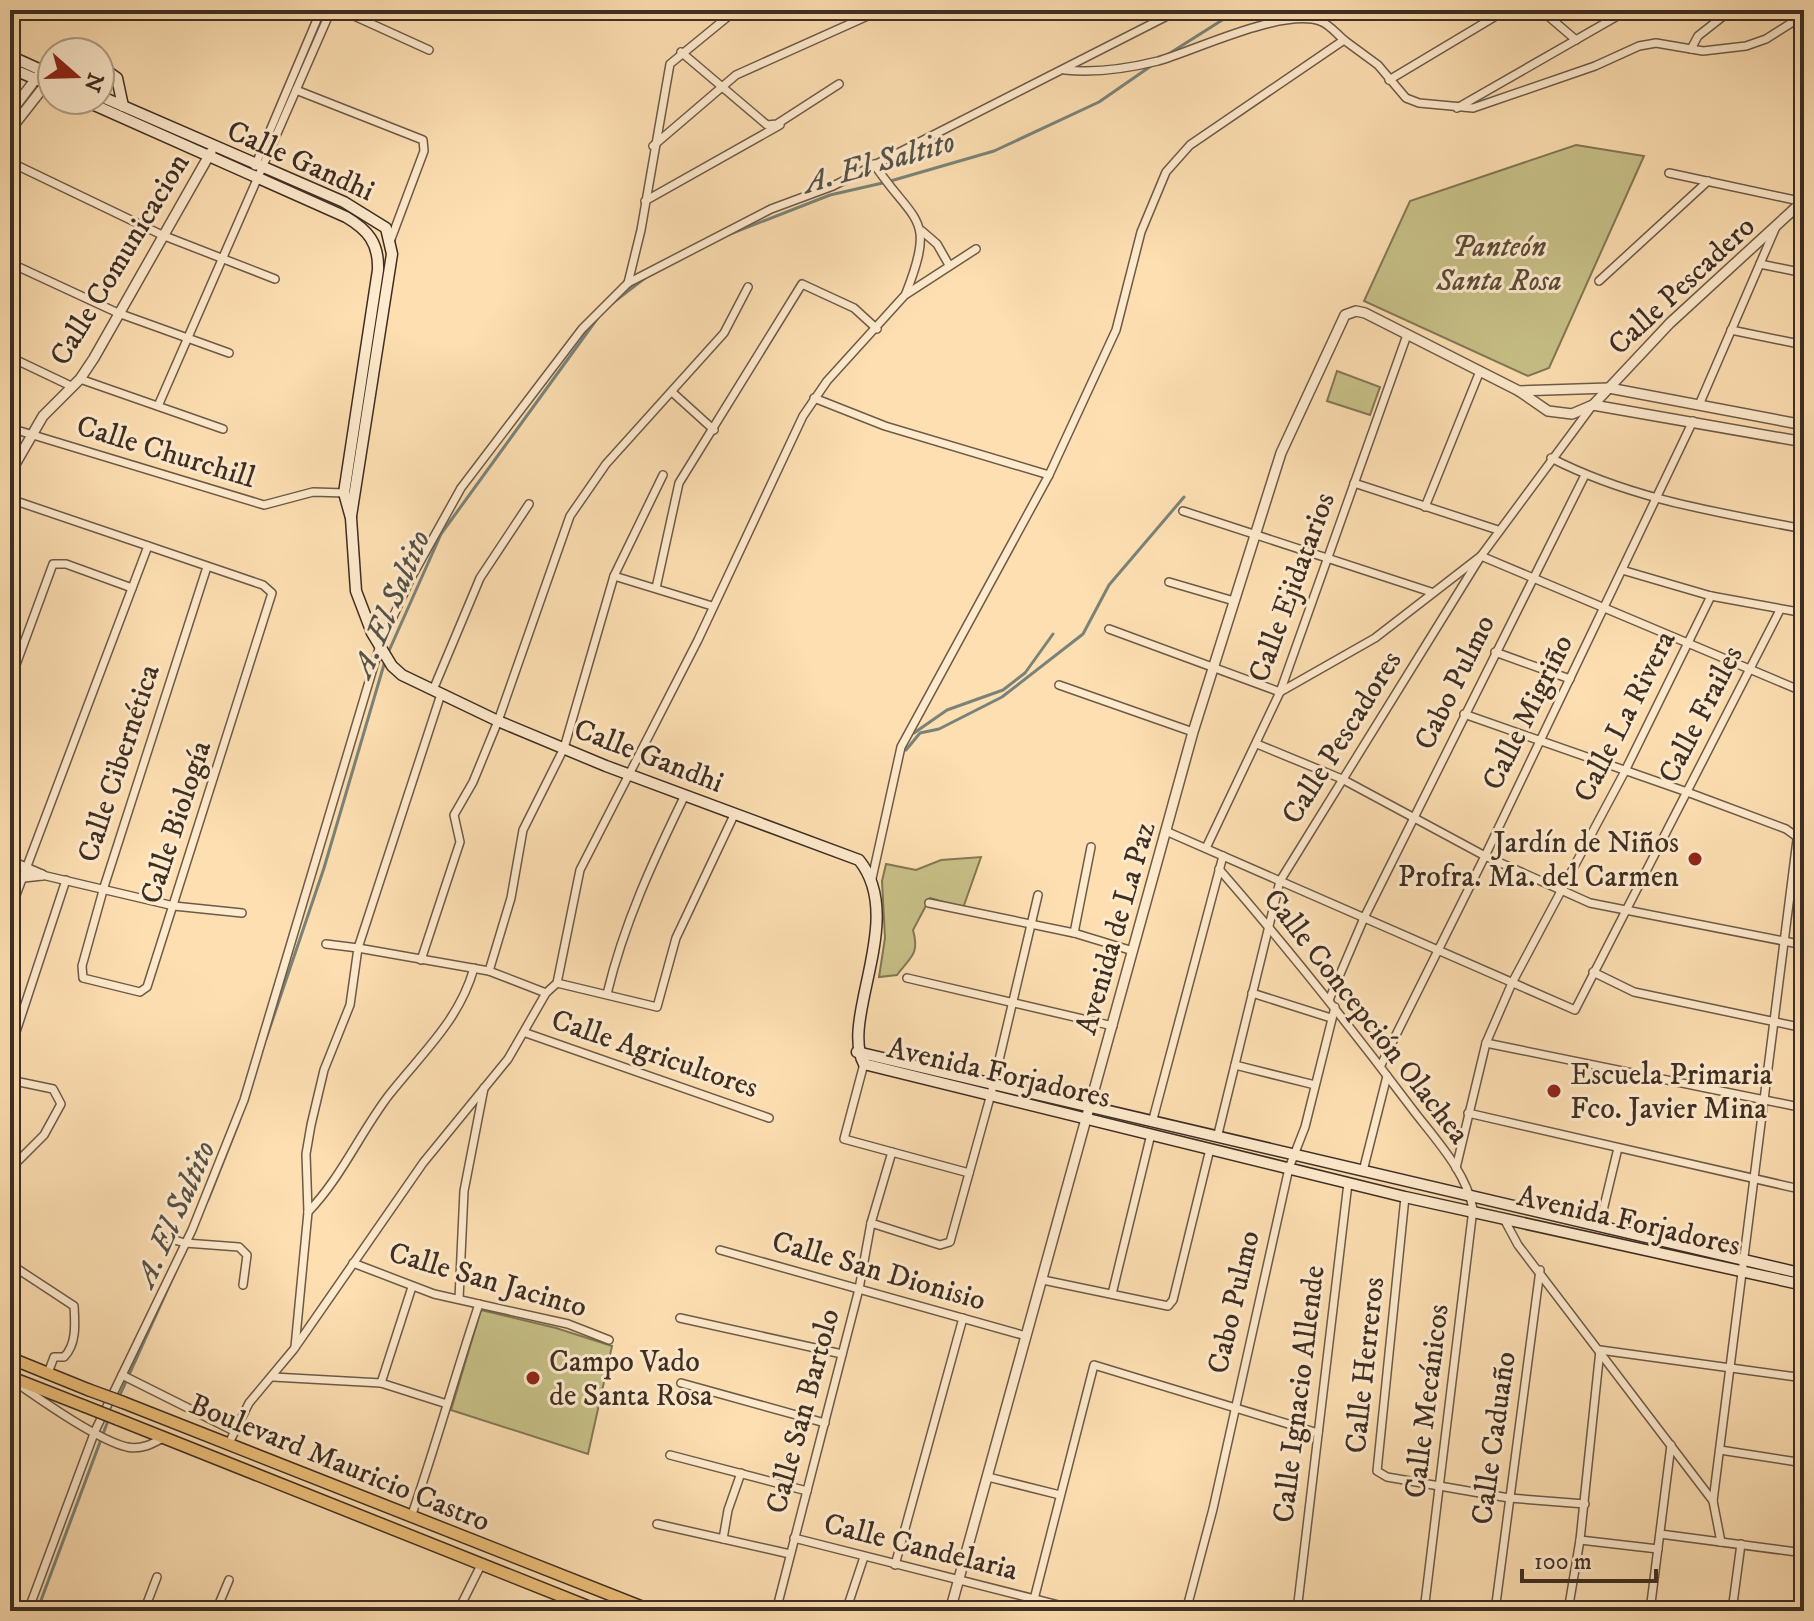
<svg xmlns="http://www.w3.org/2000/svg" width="1814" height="1621" viewBox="0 0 1814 1621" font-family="'IM FELL DW Pica',serif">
  <rect width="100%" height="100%" fill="#fddfb2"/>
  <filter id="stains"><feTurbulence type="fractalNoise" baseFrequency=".0025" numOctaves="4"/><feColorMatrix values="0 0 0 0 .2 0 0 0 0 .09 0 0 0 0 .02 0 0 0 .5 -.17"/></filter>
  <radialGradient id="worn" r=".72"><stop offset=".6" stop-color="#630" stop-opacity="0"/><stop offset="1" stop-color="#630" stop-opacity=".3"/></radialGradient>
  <g fill="#c7c087" stroke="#827755" stroke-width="2">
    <polygon points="1576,145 1644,156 1549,368 1528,376 1364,301 1410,201"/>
    <polygon points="1337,371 1380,387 1370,415 1327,401"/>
    <path d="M 981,857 L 963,908 L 930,898 L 913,930 C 920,955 910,957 897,975 L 879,977 L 885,938 L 882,881 L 886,864 L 916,870 L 941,860 Z"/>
    <polygon points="481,1310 556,1328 612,1346 588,1454 451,1410"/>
  </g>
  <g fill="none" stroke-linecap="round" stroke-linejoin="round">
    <g stroke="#798379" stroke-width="3">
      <polyline points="1167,55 1238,10"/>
      <polyline points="730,234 830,195 887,182 994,151 1099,102 1151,66"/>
      <polyline points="610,305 645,278"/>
      <polyline points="388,653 441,534 597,319"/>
      <polyline points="914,733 947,710 1003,690 1025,673 1053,634"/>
      <polyline points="906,750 920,733 939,729 1002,697 1083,634 1109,585 1184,497"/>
      <polyline points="266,1039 324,868 385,661"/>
      <polyline points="208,1200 239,1122"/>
      <polyline points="119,1397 175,1273"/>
      <polyline points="37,1611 109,1418"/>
    </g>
    <defs>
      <g id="minor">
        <polyline points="341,10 429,50"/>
        <polyline points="1314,10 1321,21"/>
        <polyline points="1541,10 1576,40"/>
        <polyline points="1691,49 1698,36 1731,10"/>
        <polyline points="681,52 767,125 777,124 839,84"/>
        <path d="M 1065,70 C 1097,73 1126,69 1158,61 C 1196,50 1282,8 1320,21 C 1329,24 1337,34 1344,40"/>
        <polyline points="1389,80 1506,10"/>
        <polyline points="296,90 423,140 424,151 391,239"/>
        <polyline points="1457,108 1628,10"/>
        <polyline points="653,146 736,75 881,10"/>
        <polyline points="10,162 162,235 275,279"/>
        <path d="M 874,164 C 914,224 937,215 906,293"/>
        <polyline points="255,166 321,10"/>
        <polyline points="1669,173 1804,202"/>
        <polyline points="645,201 780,125"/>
        <polyline points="922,231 937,244 949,265"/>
        <polyline points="10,263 118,313 229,353"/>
        <polyline points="1760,264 1804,273"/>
        <polyline points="1599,281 1708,181"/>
        <polyline points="628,283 641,230 670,64 736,10"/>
        <polyline points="1731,330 1804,345"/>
        <polyline points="10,357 73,387"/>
        <polyline points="80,379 223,429"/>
        <polyline points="672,392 714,430"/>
        <polyline points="814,398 885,426 1049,475"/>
        <polyline points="1699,405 1775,229"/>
        <polyline points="158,406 331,10"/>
        <polyline points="10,428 264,505 313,492 346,493"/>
        <path d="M 1551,458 C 1631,499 1716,512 1804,529"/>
        <polyline points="1354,483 1498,530"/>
        <polyline points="10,499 263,585 272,593 147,987 140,992 83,978 82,966 104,887 207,567"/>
        <polyline points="1425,507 1480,371"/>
        <polyline points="1183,511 1431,592"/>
        <polyline points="1622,570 1711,596 1804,613"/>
        <polyline points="614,576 712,606"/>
        <polyline points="1169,582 1234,601"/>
        <polyline points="656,588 679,483 802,284 854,308 877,329"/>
        <polyline points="1109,629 1280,692 1375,638 1481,556 1804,692"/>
        <polyline points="1495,652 1570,679"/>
        <polyline points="10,681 53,564 66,564 132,588"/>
        <polyline points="1059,685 1193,732"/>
        <polyline points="433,690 480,578 529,504"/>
        <polyline points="441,694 358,948 489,971 546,993"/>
        <polyline points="1464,714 1687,792 1786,829 1804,842"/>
        <polyline points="1257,744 1342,779 1485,856 1590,903 1804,945"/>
        <polyline points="1168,832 1575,1010 1780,610"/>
        <polyline points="1206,848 1280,692 1407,335"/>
        <path d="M 1219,869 C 1286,946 1349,1025 1410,1106 C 1433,1137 1466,1170 1473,1209 L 1424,1611"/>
        <polyline points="42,875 174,906 242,913"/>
        <polyline points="871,883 901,747 1049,475 1116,330 1141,232 1166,172 1190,145 1344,40 1378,65 1406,98 1419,103 1473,108 1595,66 1639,46 1656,43 1703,51 1746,46 1766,39 1804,15"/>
        <polyline points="929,903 1074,933 1133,951"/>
        <polyline points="10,911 148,546"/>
        <polyline points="1074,933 1091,847"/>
        <polyline points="421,960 460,842 454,815 473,782 498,721 570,516 606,464 724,333 748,287"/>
        <polyline points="489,971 511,898 523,830 564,748 614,576 663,475"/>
        <polyline points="1593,972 1634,992 1804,1028"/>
        <polyline points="907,978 1113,1026"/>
        <polyline points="557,983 657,1007 676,938 735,813"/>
        <polyline points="1252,993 1331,1018"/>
        <path d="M 607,994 C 624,923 653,861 685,795"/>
        <polyline points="1329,1000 1364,918 1585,475"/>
        <polyline points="526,1033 769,1118"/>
        <polyline points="1486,1043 1804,1108"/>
        <polyline points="10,1050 66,880"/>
        <polyline points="865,1060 844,1139 969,1173"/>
        <polyline points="1235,1065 1315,1085"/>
        <polyline points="1381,1065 1485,856 1693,421"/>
        <polyline points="10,1080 53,1089 61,1104 44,1135 10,1169"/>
        <polyline points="1468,1113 1804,1190"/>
        <polyline points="1153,1119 1223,856"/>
        <polyline points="1218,1134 1280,881 1481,556 1592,406"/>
        <polyline points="1456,1168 1486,1043 1512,983 1624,773 1711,596"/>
        <polyline points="1363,1171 1387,1076"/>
        <polyline points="1405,1197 1377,1471 1387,1477 1509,1498 1585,1504"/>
        <path d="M 308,1212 C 341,1178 360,1133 389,1095 C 422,1053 459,1021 474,968"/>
        <polyline points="1504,1219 1518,1245 1713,1501 1721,1542"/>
        <polyline points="871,1223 940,1245 950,1242 991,1094 1038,895"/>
        <polyline points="1599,1227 1618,1148"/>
        <polyline points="160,1236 185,1243 239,1247 247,1255 243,1285"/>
        <polyline points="720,1250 1026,1336"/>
        <polyline points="353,1263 434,1294 568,1324 609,1340"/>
        <path d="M 10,1264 L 74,1306 C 75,1323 77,1344 64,1357 L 54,1357 L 48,1373"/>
        <polyline points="1043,1280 1168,1306 1173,1300 1210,1149"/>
        <polyline points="1112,1294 1151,1134"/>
        <polyline points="459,1299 464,1191 484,1088"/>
        <polyline points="680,1318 842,1354"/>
        <polyline points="295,1347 308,1212 306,1154 311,1125 324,1070 350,1005 358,948 326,944"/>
        <polyline points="122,1375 234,1431"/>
        <polyline points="273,1377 381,1383 447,1404"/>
        <polyline points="381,1383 412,1287"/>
        <polyline points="681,1383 825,1423"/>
        <path d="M 18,1384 C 44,1402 98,1440 127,1447 C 141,1450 152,1444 163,1438"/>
        <polyline points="229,1443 249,1403 294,1349 423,1163 508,1059 546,993 557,983 580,870 698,640 803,416 827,381 905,295 976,249"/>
        <polyline points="1720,1450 1804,1463"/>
        <polyline points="670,1455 807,1491"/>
        <polyline points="988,1477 1060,1495"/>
        <polyline points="1713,1501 1804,785"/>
        <path d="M 411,1517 C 436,1446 455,1375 479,1304"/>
        <polyline points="657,1524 790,1554"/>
        <polyline points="1660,1534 1804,1553"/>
        <polyline points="794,1538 1082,1611"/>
        <polyline points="723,1539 728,1510 741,1473"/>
        <polyline points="1580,1540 1658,1549"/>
        <polyline points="895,1565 963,1318"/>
        <polyline points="28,1611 95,1431 192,1230 244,1100 380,645 411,578 461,488 582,329 628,283 771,209 833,186 1179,10"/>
        <polyline points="144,1611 157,1577"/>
        <polyline points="216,1611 229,1580"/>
        <polyline points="458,1611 482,1563"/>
        <polyline points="776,1611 859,1289 871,1223 892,1152"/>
        <polyline points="846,1611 864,1557"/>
        <polyline points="1031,1611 1094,1365 1318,1433"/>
        <polyline points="1186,1611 1213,1509 1289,1168 1305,1127 1335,1007"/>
        <polyline points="1297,1611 1348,1183"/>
        <polyline points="1495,1611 1540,1270"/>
        <polyline points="1568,1611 1580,1540 1600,1350 1804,1378"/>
        <polyline points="1650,1611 1671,1445"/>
        <polyline points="1732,1611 1741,1544"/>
      </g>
      <g id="tertiary">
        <polyline points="10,113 38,76"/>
        <polyline points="10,130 50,79"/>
        <polyline points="1519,391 1609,388 1804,425"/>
        <polyline points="1593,405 1804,442"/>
        <polyline points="10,473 43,416 80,379 94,358 211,152"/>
        <polyline points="10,861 42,875"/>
        <polyline points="10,873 24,877 42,875"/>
        <polyline points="950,1611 1193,732 1281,453 1345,315 1356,311 1365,313 1519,391 1548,411 1572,414 1593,405 1670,323 1804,200"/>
      </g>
      <g id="secondary">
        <polyline points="10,56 52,75"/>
        <polyline points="100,66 117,78 123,106"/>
        <polyline points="10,68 52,86"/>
        <polyline points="100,96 344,202 386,228 392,254 351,516"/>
        <path d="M 83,100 L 346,217 C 368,230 379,243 378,270 L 344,493 L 351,518 L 356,591 L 372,633 L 392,666 L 402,675 L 498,721 L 606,766 L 859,860 C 907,919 839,1019 864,1064 L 1405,1197 L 1804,1285"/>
        <polyline points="857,1052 1804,1274"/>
      </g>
      <g id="primary">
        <polyline points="10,1358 89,1390"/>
        <polyline points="10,1377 84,1406"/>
        <polyline points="122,1402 652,1611"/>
        <polyline points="117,1419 599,1611"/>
      </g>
    </defs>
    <use href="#minor" stroke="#6d5a47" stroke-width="10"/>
    <use href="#tertiary" stroke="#6d5a47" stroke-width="12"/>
    <use href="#secondary" stroke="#3d2e23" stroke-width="13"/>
    <use href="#primary" stroke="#3d2e23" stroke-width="14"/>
    <use href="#minor" stroke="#feeacd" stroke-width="7"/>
    <use href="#tertiary" stroke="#feeacd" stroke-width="9"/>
    <use href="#secondary" stroke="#feeacd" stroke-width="10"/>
    <use href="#primary" stroke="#eec079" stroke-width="11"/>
    <defs>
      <g id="primary-bridge">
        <polyline points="89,1390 122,1402"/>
        <polyline points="84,1406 117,1419"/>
      </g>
    </defs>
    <use href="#primary-bridge" stroke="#3d2e23" stroke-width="14" stroke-linecap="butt"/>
    <use href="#primary-bridge" stroke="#eec079" stroke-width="11"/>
  </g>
  <g fill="#8f2418" stroke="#feeacd" stroke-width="3">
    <circle cx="1695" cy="859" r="8"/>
    <circle cx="1554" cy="1091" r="8"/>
    <circle cx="533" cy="1378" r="8"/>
  </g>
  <g text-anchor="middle" stroke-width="6" stroke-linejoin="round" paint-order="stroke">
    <g font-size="30" fill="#3d2e23" stroke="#feeacd">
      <text transform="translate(301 160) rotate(24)" y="10">Calle Gandhi</text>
      <text transform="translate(119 259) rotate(-59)" y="10">Calle Comunicacion</text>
      <text transform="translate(1681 285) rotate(-43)" y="10">Calle Pescadero</text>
      <text transform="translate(166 451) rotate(17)" y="10">Calle Churchill</text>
      <text transform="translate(1291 587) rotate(-70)" y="10">Calle Ejidatarios</text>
      <text transform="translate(1454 682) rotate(-64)" y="10">Cabo Pulmo</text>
      <text transform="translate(1527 712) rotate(-64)" y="10">Calle Migriño</text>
      <text transform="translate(1700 714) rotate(-63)" y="10">Calle Frailes</text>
      <text transform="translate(1624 716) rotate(-63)" y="10">Calle La Rivera</text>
      <text transform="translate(1341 737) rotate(-58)" y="10">Calle Pescadores</text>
      <text transform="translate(649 755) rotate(21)" y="10">Calle Gandhi</text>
      <text transform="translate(118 763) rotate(-72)" y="10">Calle Cibernética</text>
      <text transform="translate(175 822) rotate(-72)" y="10">Calle Biología</text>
      <text transform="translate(1115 928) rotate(-74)" y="10">Avenida de La Paz</text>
      <text transform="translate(1367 1016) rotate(52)" y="10">Calle Concepción Olachea</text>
      <text transform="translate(655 1053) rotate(19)" y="10">Calle Agricultores</text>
      <text transform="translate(999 1072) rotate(13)" y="10">Avenida Forjadores</text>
      <text transform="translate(1629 1220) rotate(13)" y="10">Avenida Forjadores</text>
      <text transform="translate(879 1270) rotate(16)" y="10">Calle San Dionisio</text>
      <text transform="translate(488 1279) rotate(16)" y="10">Calle San Jacinto</text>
      <text transform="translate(1233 1302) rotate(-77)" y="10">Cabo Pulmo</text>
      <text transform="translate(1364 1365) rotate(-84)" y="10">Calle Herreros</text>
      <text transform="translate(1298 1394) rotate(-83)" y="10">Calle Ignacio Allende</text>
      <text transform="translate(1426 1401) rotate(-83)" y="10">Calle Mecánicos</text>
      <text transform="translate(802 1411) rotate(-75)" y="10">Calle San Bartolo</text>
      <text transform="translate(1493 1438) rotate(-82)" y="10">Calle Caduaño</text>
      <text transform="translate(340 1462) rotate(22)" y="10">Boulevard Mauricio Castro</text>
      <text transform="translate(921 1546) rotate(14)" y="10">Calle Candelaria</text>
    </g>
    <g font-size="30" font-style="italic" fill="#594b37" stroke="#feeacd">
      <text x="1499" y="256">Panteón<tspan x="1499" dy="34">Santa Rosa</tspan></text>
    </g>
    <g font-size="30" fill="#3d2e23" stroke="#feeacd" text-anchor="start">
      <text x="1679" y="852" text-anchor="end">Jardín de Niños<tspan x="1679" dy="34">Profra. Ma. del Carmen</tspan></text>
      <text x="1570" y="1084">Escuela Primaria<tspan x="1570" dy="34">Fco. Javier Mina</tspan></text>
      <text x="549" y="1371">Campo Vado<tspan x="549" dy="34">de Santa Rosa</tspan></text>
    </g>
    <g font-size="32" font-style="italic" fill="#565247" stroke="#feeacd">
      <text transform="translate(879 161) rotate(-16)" y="11">A. El Saltito</text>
      <text transform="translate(390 603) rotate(-67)" y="11">A. El Saltito</text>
      <text transform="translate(174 1213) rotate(-66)" y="11">A. El Saltito</text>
    </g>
  </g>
  <rect width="1814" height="1621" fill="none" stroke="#fddfb2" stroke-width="40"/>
  <rect x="12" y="12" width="1790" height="1597" fill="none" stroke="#3d2e23" stroke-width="4"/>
  <rect x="20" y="20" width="1774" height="1581" fill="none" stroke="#3d2e23" stroke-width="2"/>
  <g transform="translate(76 76) rotate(110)"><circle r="38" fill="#feeacd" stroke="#b19f89" stroke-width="2"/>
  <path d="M0-6L14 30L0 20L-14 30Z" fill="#8f2418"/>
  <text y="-12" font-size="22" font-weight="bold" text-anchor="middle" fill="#3d2e23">N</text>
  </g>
  <path d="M1522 1569v12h134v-12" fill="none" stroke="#3d2e23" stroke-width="4"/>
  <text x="1534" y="1569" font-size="24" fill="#3d2e23" stroke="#feeacd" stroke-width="6" paint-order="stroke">100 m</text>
  <rect width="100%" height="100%" filter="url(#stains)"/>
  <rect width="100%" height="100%" fill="url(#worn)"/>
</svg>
